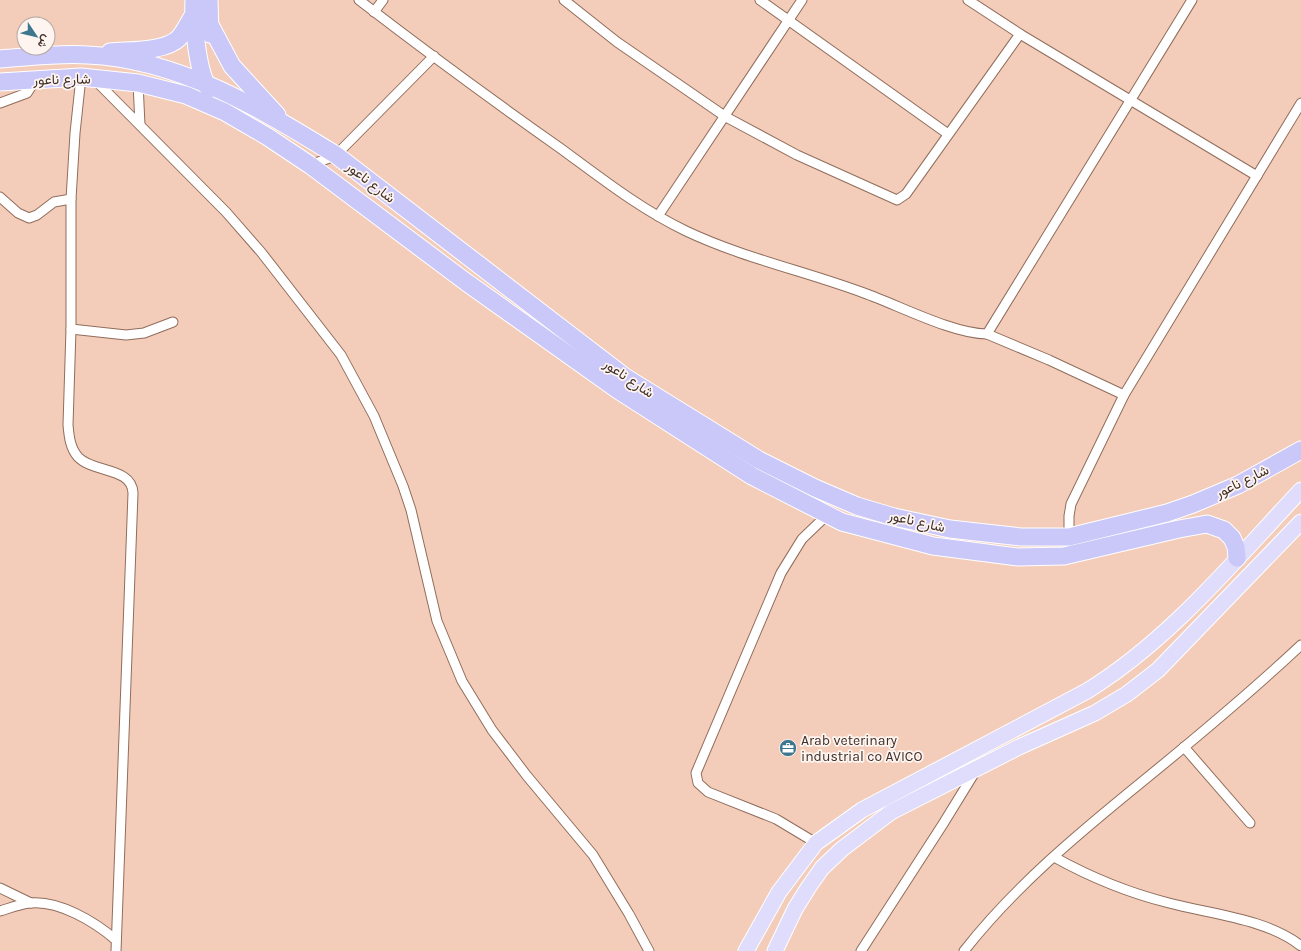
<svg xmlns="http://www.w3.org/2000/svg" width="1301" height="951" viewBox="0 0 1301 951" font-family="Karla,Vazirmatn,sans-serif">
  <rect width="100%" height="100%" fill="#f4cdba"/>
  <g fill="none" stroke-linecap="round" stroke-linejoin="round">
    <defs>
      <g id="street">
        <path d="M 359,0 C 425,51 492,100 560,148 C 601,178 640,209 686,231 C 743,258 805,271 864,293 C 898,305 953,334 987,334 L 1192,0"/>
        <polyline points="564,0 617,42 726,117 797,155 897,200 906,194 1020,34"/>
        <polyline points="760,0 948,134"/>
        <polyline points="968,0 1020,34 1257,176"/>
        <polyline points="374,12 383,0"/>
        <path d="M 81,77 L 75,133 L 71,199 L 71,329 L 68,425 C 69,436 70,448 78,457 C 93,473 132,467 133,493 L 116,951"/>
        <polyline points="95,80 226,212 261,252 341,355 374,416 403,486 411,510 437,621 462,681 492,730 527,776 593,855 629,914 649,951"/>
        <polyline points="138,83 140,125"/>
        <polyline points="0,103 27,93 36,79"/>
        <polyline points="310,165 335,156 434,56"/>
        <polyline points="0,197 18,213 29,218 37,215 54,202 71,199"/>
        <polyline points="658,216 802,0"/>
        <polyline points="71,329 126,335 144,333 173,322"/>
        <polyline points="987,334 1049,360 1124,395"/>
        <polyline points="1069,537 1069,516 1071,504 1124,395 1301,103"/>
        <polyline points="1184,747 1250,823"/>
        <polyline points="816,843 776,819 708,792 698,783 696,773 781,573 802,539 827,515"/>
        <path d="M 1054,857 C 1090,877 1129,893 1169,903 C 1210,914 1268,919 1301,946"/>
        <polyline points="0,888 31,903"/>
        <path d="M 0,911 C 10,908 20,904 30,903 C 59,900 95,922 116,940"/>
        <polyline points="861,951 943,824 975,772"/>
        <path d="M 964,951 C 1015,886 1079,833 1143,781 C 1197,737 1251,692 1301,645"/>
      </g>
      <g id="primary">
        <path d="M 746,951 L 779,892 L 816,843 L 862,810 L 1087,691 C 1170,640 1234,561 1301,490"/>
        <polyline points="775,951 795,909 808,888 822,868 842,849 891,812 1019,747 1095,713 1127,694 1158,670 1301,522"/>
      </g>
      <g id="highway">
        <path d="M 194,0 C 193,22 197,72 209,89"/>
        <polyline points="209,0 210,34"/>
        <polyline points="209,23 232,66 277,115"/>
        <path d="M 110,52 C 129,50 165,52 179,38 C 185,31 189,22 194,14"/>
        <path d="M 0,59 C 29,57 59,53 88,55 C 179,59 261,109 336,155 L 625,377 L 759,460 L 815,488 L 857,506 L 894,517 L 950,529 L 1021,537 L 1069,537 L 1167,513 L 1193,504 L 1238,485 L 1301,450"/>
        <polyline points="0,82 81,77 138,83 186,95 225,112 268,137 310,165 466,282 618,390 752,476 842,522 933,546 1018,557 1064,556 1179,529 1207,524 1224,530 1232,538 1236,547 1237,558"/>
      </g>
    </defs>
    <use href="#street" stroke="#906d5c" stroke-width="11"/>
    <use href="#primary" stroke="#fff" stroke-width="17"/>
    <use href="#highway" stroke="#fff" stroke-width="19"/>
    <use href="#street" stroke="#fff" stroke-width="9"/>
    <use href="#primary" stroke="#dfddfb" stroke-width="15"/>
    <use href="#highway" stroke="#cac7f9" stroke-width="17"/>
  </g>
  <defs>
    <symbol id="office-disc" viewBox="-11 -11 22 22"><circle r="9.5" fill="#3c778f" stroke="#fef5f1"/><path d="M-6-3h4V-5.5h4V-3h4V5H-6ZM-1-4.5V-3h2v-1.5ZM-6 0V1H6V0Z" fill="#fff"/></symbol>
  </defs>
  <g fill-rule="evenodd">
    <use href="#office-disc" x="778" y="738" width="20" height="20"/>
  </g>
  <g text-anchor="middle" stroke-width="3.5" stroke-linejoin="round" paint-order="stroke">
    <g font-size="14" fill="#3f2f28" stroke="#fef5f1">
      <text transform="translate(62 79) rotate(-1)" y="5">شارع ناعور</text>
      <text transform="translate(371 182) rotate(38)" y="5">شارع ناعور</text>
      <text transform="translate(629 378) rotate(34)" y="5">شارع ناعور</text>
      <text transform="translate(1242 481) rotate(-26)" y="5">شارع ناعور</text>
      <text transform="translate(917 521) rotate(13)" y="5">شارع ناعور</text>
    </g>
    <g font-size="14" fill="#3f2f28" stroke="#fef5f1" text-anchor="start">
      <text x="801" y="745">Arab veterinary<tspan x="801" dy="16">industrial co AVICO</tspan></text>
    </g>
  </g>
  <g transform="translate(36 36) rotate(125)"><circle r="19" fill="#fef5f1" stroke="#b2a6a1"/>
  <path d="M0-3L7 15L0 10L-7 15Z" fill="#3c778f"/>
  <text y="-6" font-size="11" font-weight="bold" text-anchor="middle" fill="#3f2f28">ش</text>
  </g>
</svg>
